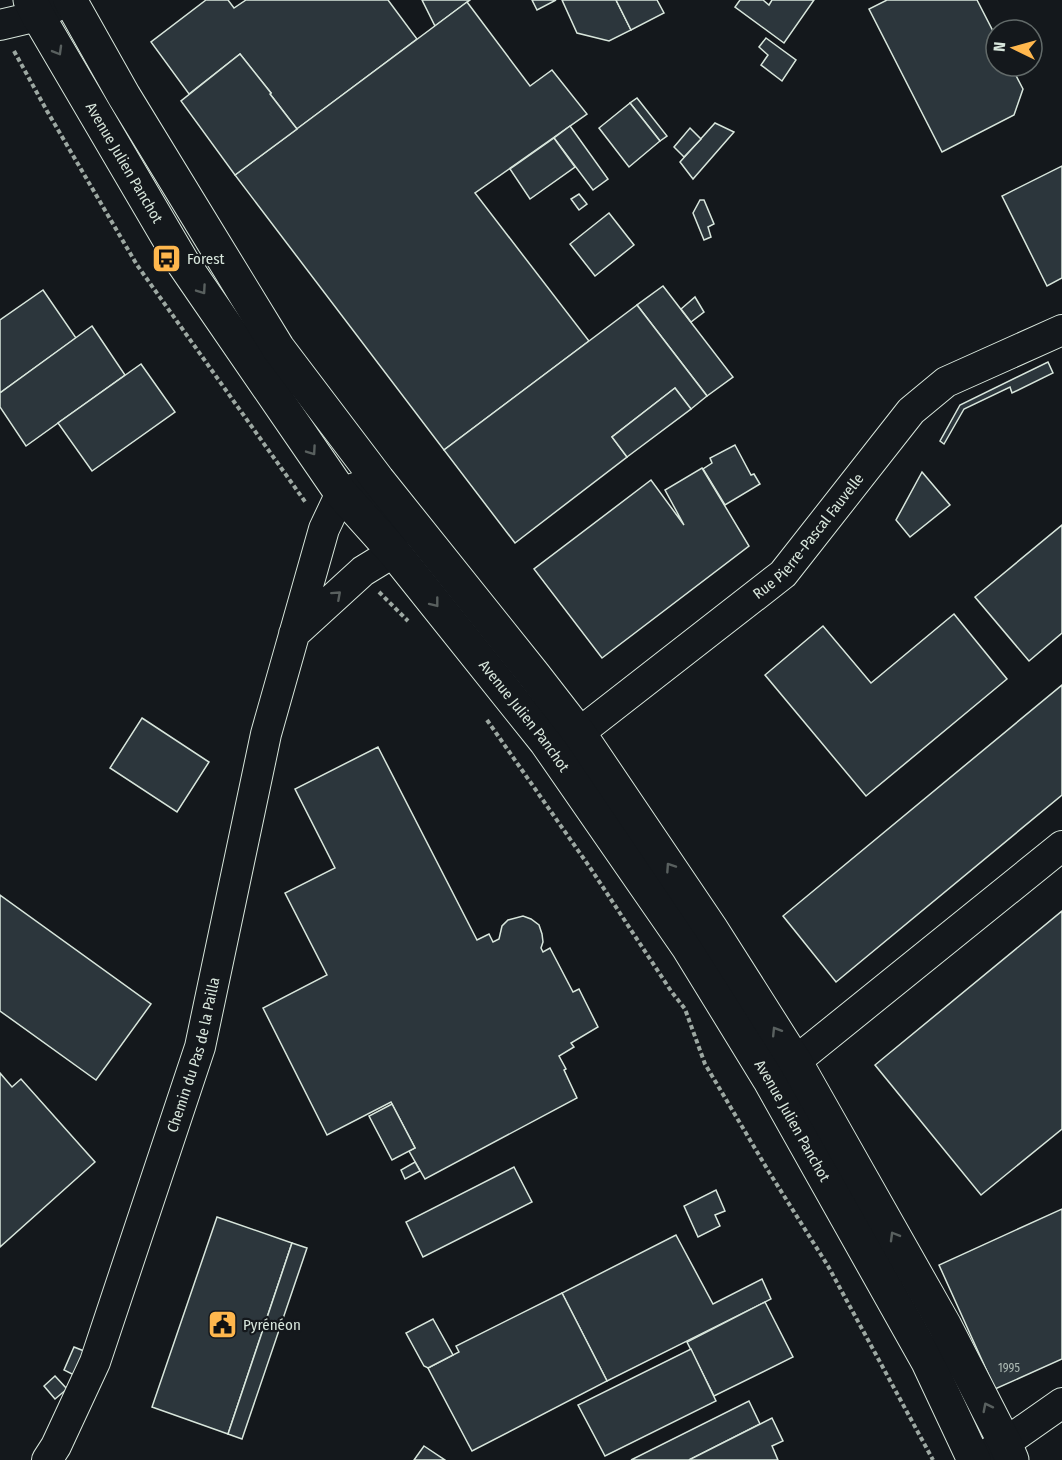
<svg xmlns="http://www.w3.org/2000/svg" width="1062" height="1460" viewBox="0 0 1062 1460" font-family="'Fira Sans Condensed',sans-serif">
  <rect width="100%" height="100%" fill="#14181c"/>
  <g fill="#2c363c" stroke="#d8e6dc" stroke-width="1.5">
    <polygon points="206,0 228,0 234,8 246,0 388,0 417,39 297,129 270,94 271,93 240,54 189,94 151,42"/>
    <polygon points="422,0 470,0 435,26"/>
    <polygon points="532,0 556,0 537,10"/>
    <polygon points="562,0 616,0 631,30 609,41 577,33"/>
    <polygon points="616,0 657,0 664,13 631,30"/>
    <polygon points="740,0 763,0 769,5 772,0 814,0 784,43 735,7"/>
    <polygon points="887,0 977,0 996,37 996,66 1011,66 1023,89 1014,115 942,152 869,9"/>
    <polygon points="467,2 530,86 552,70 587,114 475,193 589,341 444,450 235,175"/>
    <polygon points="766,38 796,60 782,81 761,65 768,55 759,47"/>
    <polygon points="240,54 271,93 270,94 297,129 235,175 181,101"/>
    <polygon points="637,98 667,136 660,141 630,103"/>
    <polygon points="630,103 660,141 629,167 599,128"/>
    <polygon points="715,123 734,132 693,179 680,162"/>
    <polygon points="570,126 608,179 593,190 554,138"/>
    <polygon points="690,128 701,139 684,157 674,147"/>
    <polygon points="554,138 575,167 530,199 510,169"/>
    <polygon points="1062,166 1062,278 1047,286 1002,196"/>
    <polygon points="579,194 587,204 579,210 571,199"/>
    <polygon points="700,200 704,200 714,224 708,227 711,237 704,240 693,213"/>
    <polygon points="609,213 634,245 595,276 570,244"/>
    <polygon points="663,286 733,377 707,396 637,305"/>
    <polygon points="43,290 76,338 0,393 0,320"/>
    <polygon points="695,297 704,312 691,322 681,309"/>
    <polygon points="637,305 707,396 691,409 675,388 612,437 627,457 515,543 444,450"/>
    <polygon points="92,326 125,375 26,446 0,407 0,393"/>
    <polygon points="1048,362 1053,373 1012,393 1010,387 964,409 944,444 940,441 960,405"/>
    <polygon points="141,364 175,412 92,471 58,423"/>
    <polygon points="675,388 691,409 627,457 612,437"/>
    <polygon points="735,445 751,475 754,474 760,484 725,505 703,469 712,463 710,458"/>
    <polygon points="702,468 749,546 602,658 534,569 651,480 684,525 665,490"/>
    <polygon points="922,472 950,505 910,537 896,520"/>
    <polygon points="1062,525 1062,633 1029,661 975,597"/>
    <polygon points="954,614 1007,679 866,796 765,675 823,626 871,683"/>
    <polygon points="1062,685 1062,795 836,982 783,916"/>
    <polygon points="142,718 209,762 177,812 110,768"/>
    <polygon points="378,747 477,940 489,934 493,942 499,939 502,926 508,920 523,916 531,919 539,925 542,934 543,942 541,948 543,952 550,948 573,992 579,989 598,1027 571,1043 574,1047 559,1056 566,1069 564,1070 577,1098 425,1179 409,1151 415,1148 391,1102 327,1135 263,1008 327,975 285,893 335,868 295,789"/>
    <polygon points="0,895 151,1004 96,1080 0,1011"/>
    <polygon points="1062,911 1062,1129 981,1195 875,1065"/>
    <polygon points="0,1073 12,1087 21,1079 95,1162 0,1247"/>
    <polygon points="392,1104 415,1148 392,1160 369,1116"/>
    <polygon points="415,1162 420,1171 405,1179 401,1170"/>
    <polygon points="514,1167 532,1202 423,1257 406,1222"/>
    <polygon points="716,1190 725,1211 715,1215 720,1226 698,1237 684,1206"/>
    <polygon points="1062,1209 1062,1359 995,1389 939,1265"/>
    <polygon points="217,1217 292,1243 228,1434 152,1407"/>
    <polygon points="676,1235 713,1304 762,1279 771,1299 607,1381 562,1293"/>
    <polygon points="292,1243 307,1248 242,1439 228,1434"/>
    <polygon points="562,1293 607,1381 472,1451 428,1368 459,1352 456,1346"/>
    <polygon points="765,1302 793,1357 714,1396 687,1342"/>
    <polygon points="433,1319 453,1355 428,1368 424,1366 406,1333"/>
    <polygon points="74,1347 84,1351 74,1375 64,1370"/>
    <polygon points="691,1349 716,1401 605,1456 578,1405"/>
    <polygon points="55,1376 67,1389 55,1399 44,1386"/>
    <polygon points="749,1401 760,1424 689,1460 631,1460"/>
    <polygon points="772,1418 783,1441 772,1446 778,1460 689,1460"/>
    <polygon points="424,1446 445,1460 414,1460"/>
  </g>
  <g fill="none" stroke-linecap="round" stroke-linejoin="round">
    <defs>
      <g id="minor">
        <polyline points="0,25 38,16 67,0"/>
        <path id="s1" d="M 561,748 L 579,733 L 783,574 L 911,411 L 946,382 L 1062,330"/>
        <polyline points="777,1074 797,1060 1062,846"/>
        <path id="s2" d="M 47,1460 L 56,1446 L 95,1362 L 200,1047 L 266,734 L 324,529 L 341,493 L 378,480 L 394,552 L 363,571 L 294,634"/>
        <polyline points="977,1460 1005,1443 1062,1403"/>
      </g>
      <g id="major">
        <path id="s3" d="M 30,0 L 38,16 L 183,263 L 341,493 L 394,552 L 546,742 L 688,947 L 769,1079 L 928,1362 L 974,1460"/>
        <polyline points="70,0 124,96 278,348 378,480 534,675 579,733 712,930 795,1061 945,1326 1005,1443 1012,1460"/>
      </g>
    </defs>
    <use href="#minor" stroke="#d8e6dc" stroke-width="32"/>
    <use href="#major" stroke="#d8e6dc" stroke-width="35"/>
    <g stroke="#9da8a2" stroke-width="4" stroke-dasharray="4.5 3" stroke-linecap="butt">
      <polyline points="14,51 47,111 137,265 306,503"/>
      <polyline points="379,592 408,621"/>
      <polyline points="487,720 591,869 671,991 685,1009 705,1064 769,1172 828,1266 933,1460"/>
    </g>
    <use href="#minor" stroke="#14181c" stroke-width="30"/>
    <use href="#major" stroke="#14181c" stroke-width="33"/>
  </g>
  <defs><path id="oneway-chevron" d="M-2-3.5L2.5 0L-2 3.5" fill="none" stroke-width="1.6" stroke-linecap="round" stroke-linejoin="round" transform="scale(1.5)"/></defs>
  <g stroke="#59605f">
    <use href="#oneway-chevron" transform="translate(58 51) rotate(60)"/>
    <use href="#oneway-chevron" transform="translate(202 290) rotate(55)"/>
    <use href="#oneway-chevron" transform="translate(312 451) rotate(55)"/>
    <use href="#oneway-chevron" transform="translate(337 595) rotate(-42)"/>
    <use href="#oneway-chevron" transform="translate(435 603) rotate(52)"/>
    <use href="#oneway-chevron" transform="translate(670 867) rotate(-124)"/>
    <use href="#oneway-chevron" transform="translate(776 1031) rotate(-122)"/>
    <use href="#oneway-chevron" transform="translate(894 1236) rotate(-120)"/>
    <use href="#oneway-chevron" transform="translate(987 1407) rotate(-117)"/>
  </g>
  <defs>
    <symbol id="bus-square" viewBox="-11 -11 22 22"><rect x="-9" y="-9" width="18" height="18" rx="4" fill="#ffb74d" stroke="#14181c"/><path d="M-5-6H5V4H4V6H2V4H-2V6H-4V4H-5ZM-3.5-4V0h7V-4ZM-3.5 1.2v1.5H-2V1.2ZM2 1.2v1.5H3.5V1.2Z" fill="#111"/></symbol>
    <symbol id="civic-square" viewBox="-11 -11 22 22"><rect x="-9" y="-9" width="18" height="18" rx="4" fill="#ffb74d" stroke="#14181c"/><path d="M-.6-6.5H3V-4.5H.6V-3L4-1V1h2V6H-6V1h2V-1L-.6-3ZM-1.2 2.5V6h2.4V2.5Z" fill="#111"/></symbol>
  </defs>
  <g fill-rule="evenodd">
    <use href="#bus-square" x="150" y="242" width="33" height="33"/>
    <use href="#civic-square" x="206" y="1308" width="33" height="33"/>
  </g>
  <g text-anchor="middle" stroke-width="4.5" stroke-linejoin="round" paint-order="stroke">
    <g font-size="12" fill="#adbab4">
      <text x="1009" y="1372">1995</text>
    </g>
    <g font-size="15" fill="#d8e6dc" stroke="#14181c">
      <text dy="5" stroke="none"><textPath href="#s3" startOffset="188">Avenue Julien Panchot</textPath></text>
      <text dy="5" stroke="none"><textPath href="#s1" startOffset="327">Rue Pierre-Pascal Fauvelle</textPath></text>
      <text dy="5" stroke="none"><textPath href="#s3" startOffset="872">Avenue Julien Panchot</textPath></text>
      <text dy="5" stroke="none"><textPath href="#s2" startOffset="432">Chemin du Pas de la Pailla</textPath></text>
      <text dy="5" stroke="none"><textPath href="#s3" startOffset="1358">Avenue Julien Panchot</textPath></text>
    </g>
    <g font-size="15" fill="#d8e6dc" stroke="#14181c" text-anchor="start">
      <text x="187" y="264">Forest</text>
      <text x="243" y="1330">Pyrénéon</text>
    </g>
  </g>
  <g transform="translate(1014 48) rotate(275)"><circle r="28" fill="#14181c" stroke="#626a69" stroke-width="1.5"/>
  <path d="M0-4.5L10 22L0 15L-10 22Z" fill="#ffb74d"/>
  <text y="-9" font-size="16" font-weight="bold" text-anchor="middle" fill="#d8e6dc">N</text>
  </g>
</svg>
